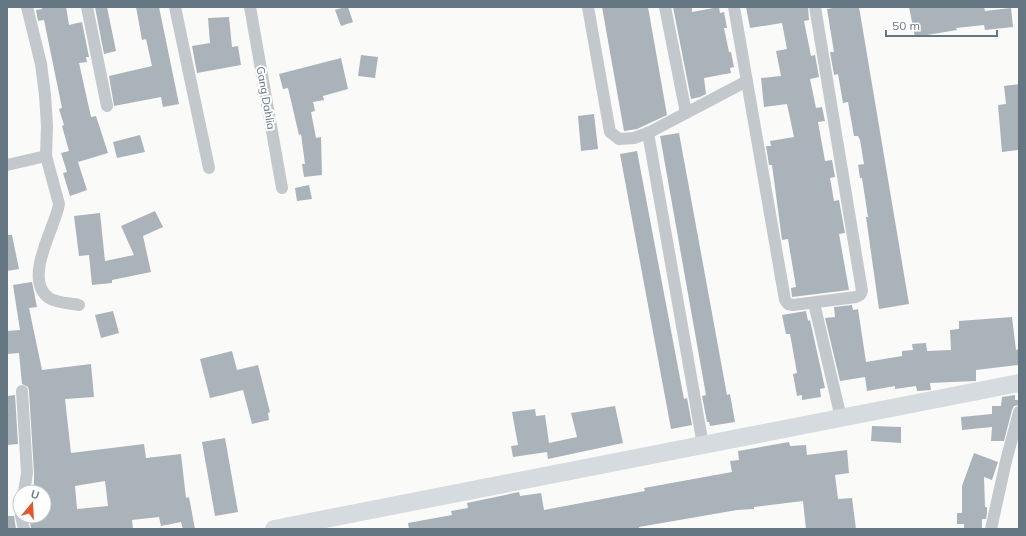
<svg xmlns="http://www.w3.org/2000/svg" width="1026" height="536" viewBox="0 0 1026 536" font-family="Mulish,sans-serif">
  <rect width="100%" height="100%" fill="#fafaf8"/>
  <g fill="#aab3b9" fill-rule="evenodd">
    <polygon points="42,7 66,7 69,25 82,22 89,57 86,57 87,62 79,63 91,117 96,116 108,153 78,162 87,190 70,196 63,173 67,172 61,153 69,151 62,126 64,125 59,109 62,108 44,20 38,21 36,10 42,9"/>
    <polygon points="95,7 107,7 116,51 104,54"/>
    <polygon points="136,7 159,7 179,104 163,107 161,97 114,106 109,76 152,66 146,39 142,40"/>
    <polygon points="345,7 348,7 353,22 341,26 335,10"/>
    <polygon points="602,7 648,7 667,115 637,129 624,131"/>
    <polygon points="673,7 692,7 692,12 719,7 720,13 724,12 727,28 724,28 729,52 731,52 734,67 730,68 731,73 704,78 706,94 700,97 691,99"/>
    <polygon points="746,7 808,7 809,20 804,21 811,56 815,55 819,77 810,79 816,108 822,107 825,121 818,122 825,161 832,160 835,177 830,178 834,201 839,200 845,233 839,234 849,290 792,297 791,288 796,287 788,239 782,240 772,165 769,165 766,146 771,146 770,141 794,137 787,104 764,107 761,78 781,76 776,51 787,49 782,23 750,28"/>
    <polygon points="838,7 859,7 909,304 879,309 866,217 868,217 862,178 860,178 858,165 864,164 860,140 858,136 854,136 848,102 843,103 838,74 834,75 830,52 834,52 827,9"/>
    <polygon points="909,7 984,7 985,11 1011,8 1013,27 985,30 984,25 956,28 957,30 915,37"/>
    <polygon points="229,17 232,47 238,46 241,65 197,73 192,46 210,43 208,18"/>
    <polygon points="361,55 378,57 375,78 358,76"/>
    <polygon points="341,58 348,89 323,96 324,100 313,102 315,111 311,112 316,138 321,137 322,175 304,177 302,164 305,164 301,134 299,135 288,88 283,89 279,74"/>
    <polygon points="1019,84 1019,150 1002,152 998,105 1006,104 1004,86"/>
    <polygon points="594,114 598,149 581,151 578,116"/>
    <polygon points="679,133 727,395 730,394 735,422 710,426 709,422 707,422 702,396 706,395 660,136"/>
    <polygon points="140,135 145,152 117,158 113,142"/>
    <polygon points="637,151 684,399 687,398 692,425 671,429 620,154"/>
    <polygon points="309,185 312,199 297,201 295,188"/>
    <polygon points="155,211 163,227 143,236 151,272 112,280 112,283 92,285 89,255 79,256 74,216 100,213 105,261 134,255 121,226"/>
    <polygon points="7,235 12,235 19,269 7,271"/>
    <path d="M 32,282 L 37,307 L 29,308 L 42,370 L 91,364 L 94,397 L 65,399 L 71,453 L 144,444 L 146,458 L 181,454 L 186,498 L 189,497 L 195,529 L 183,529 L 181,522 L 161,526 L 159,517 L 132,520 L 133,529 L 31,529 L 29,516 L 44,516 L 44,492 L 34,492 L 34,473 L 29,391 L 28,387 L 22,384 L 19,353 L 7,354 L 7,331 L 20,330 L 13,285 ZM 105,481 L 108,506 L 77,509 L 75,486 Z"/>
    <polygon points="852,305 853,310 858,309 866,362 902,356 902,351 913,350 912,344 926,343 927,351 951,350 950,330 959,329 959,321 1012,317 1016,350 1019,349 1019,365 976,370 976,381 930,383 931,390 917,391 916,386 895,389 895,386 867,391 865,377 840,381 825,318 835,317 834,307"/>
    <polygon points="113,311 119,333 101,338 95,315"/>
    <polygon points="806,311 808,321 810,320 825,388 820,389 821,397 802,400 802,395 797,396 793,374 797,373 790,334 786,334 782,315"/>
    <polygon points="232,351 237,370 258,365 270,412 268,413 269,420 252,424 243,390 210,398 200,359"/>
    <polygon points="15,395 18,444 7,445 7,396"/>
    <polygon points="1015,395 1015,400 1019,400 1019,405 1014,406 1012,410 1004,441 991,441 992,427 962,430 961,417 992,414 992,406 1001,406 1002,397"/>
    <polygon points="615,406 623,443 548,459 547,452 513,457 511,446 518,445 512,412 535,409 536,416 545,415 549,443 577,437 571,413"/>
    <polygon points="872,426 901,427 901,443 871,441"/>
    <polygon points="225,438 238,512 215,516 202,442"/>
    <polygon points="789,442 790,446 806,445 807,455 847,450 849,473 835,475 838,499 852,498 856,529 806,529 803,501 754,507 754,509 737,510 639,527 639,529 409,529 408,523 452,515 451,511 468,508 467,503 519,492 520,496 541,493 544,510 645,491 644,488 732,472 730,461 739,460 738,451"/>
    <polygon points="974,453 998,462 992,480 984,477 985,507 987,507 987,513 986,519 982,519 982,529 964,529 964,524 957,524 957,513 962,513 962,486"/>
    <polygon points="7,516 14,516 16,529 7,529"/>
  </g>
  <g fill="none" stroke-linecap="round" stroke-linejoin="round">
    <g stroke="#c3c8cc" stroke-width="12">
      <path d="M 27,7 L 41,64 L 45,95 L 47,126 L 46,156 L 59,204 C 56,226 22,279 49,298 C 57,303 70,303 79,305"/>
      <polyline points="87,7 107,106"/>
      <polyline points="175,7 209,168"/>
      <polyline points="250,7 282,188"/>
      <polyline points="588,7 610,132 619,139 634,138 648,133 747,81"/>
      <polyline points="665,7 686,113"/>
      <polyline points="734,7 785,300 788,304 793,305 856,297 860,295 862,291 815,7"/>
      <polyline points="648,133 703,445"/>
      <polyline points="7,165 46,156"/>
      <polyline points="814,303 841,418"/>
      <polyline points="22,391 27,473 24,492"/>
      <polyline points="20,504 20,507"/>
      <polyline points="21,516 24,529"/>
      <polyline points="991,529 1006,461 1019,412"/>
    </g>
    <polyline stroke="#d6dbdf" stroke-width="18" points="274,529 1019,383"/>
  </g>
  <g text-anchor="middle" stroke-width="4" stroke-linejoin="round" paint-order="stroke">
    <g font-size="11" fill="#657683" stroke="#fff">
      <text transform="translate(266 98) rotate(80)" y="4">Gang Dahlia</text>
    </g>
  </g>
  <rect width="1026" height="536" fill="none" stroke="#657683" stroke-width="16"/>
  <g transform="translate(32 504) rotate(18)"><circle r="19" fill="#ffffff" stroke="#c1c8cd"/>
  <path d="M0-3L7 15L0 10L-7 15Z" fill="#e4572e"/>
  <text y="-6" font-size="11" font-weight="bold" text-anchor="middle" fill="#657683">U</text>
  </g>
  <path d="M886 30v6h111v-6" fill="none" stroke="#657683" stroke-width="2"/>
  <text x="892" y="30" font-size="12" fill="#657683" stroke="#ffffff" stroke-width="3" paint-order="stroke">50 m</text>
</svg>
